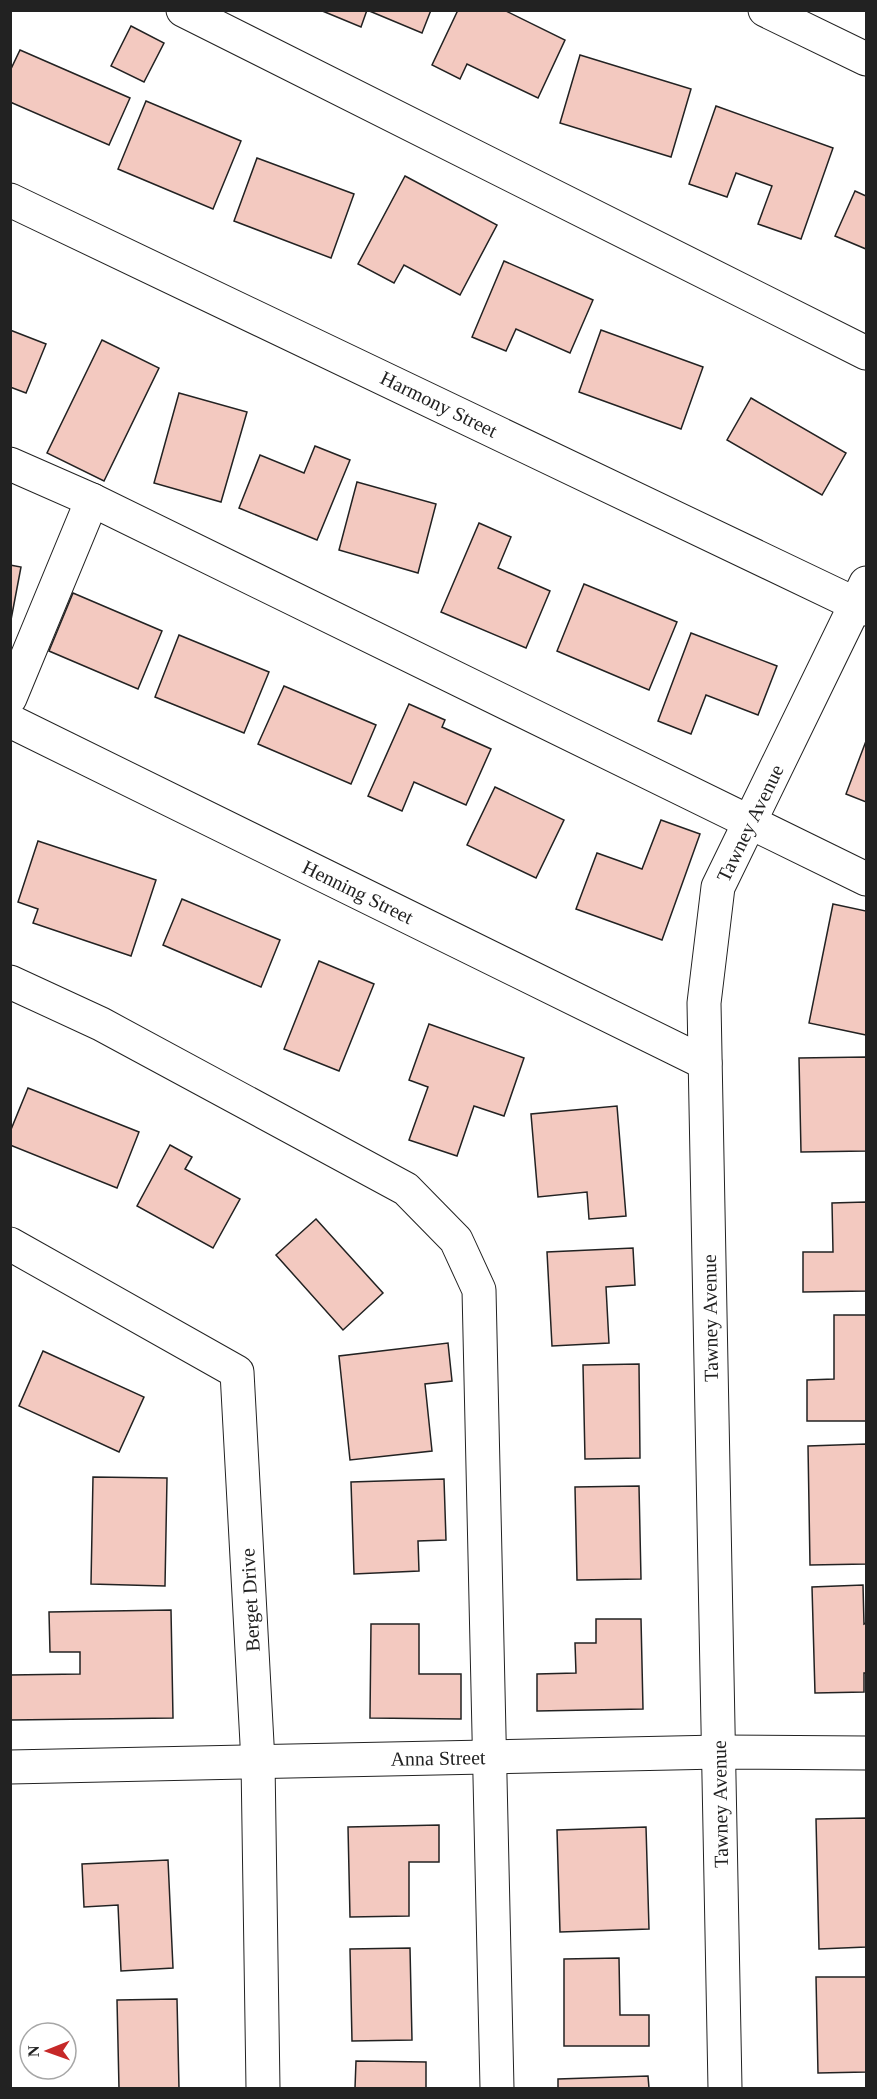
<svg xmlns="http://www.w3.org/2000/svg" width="877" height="2099" viewBox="0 0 877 2099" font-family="Georgia,serif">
  <rect width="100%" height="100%" fill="#fff"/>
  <g fill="#f3c9c0" stroke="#222" stroke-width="1.5">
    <polygon points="320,10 367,10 361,27"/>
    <polygon points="367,10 431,10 422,33"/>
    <polygon points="458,10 504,10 565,40 538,98 467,64 460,79 432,65"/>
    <polygon points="131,26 164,43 144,82 111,66"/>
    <polygon points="20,50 130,98 109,145 10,102 10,71"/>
    <polygon points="580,55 691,89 671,157 560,123"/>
    <polygon points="146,101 241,141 213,209 118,169"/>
    <polygon points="716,106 833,148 801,239 758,224 772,186 736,173 727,197 689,184"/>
    <polygon points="257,158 354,194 331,258 234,221"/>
    <polygon points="405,176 497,225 460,295 404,265 394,283 358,264"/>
    <polygon points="855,191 866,196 866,249 835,236"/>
    <polygon points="504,261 593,300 570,353 516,329 506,351 472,337"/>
    <polygon points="10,330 46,344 26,393 10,387"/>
    <polygon points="601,330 703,367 681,429 579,392"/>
    <polygon points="102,340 159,368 104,481 47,453"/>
    <polygon points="179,393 247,412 221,502 154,483"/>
    <polygon points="751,398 846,453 822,495 727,440"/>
    <polygon points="315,446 350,460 317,540 239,508 260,455 304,473"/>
    <polygon points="357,482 436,504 418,573 339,550"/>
    <polygon points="479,523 511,537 498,568 550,591 526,648 441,612"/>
    <polygon points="10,565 21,567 10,625"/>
    <polygon points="584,584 677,622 649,690 557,651"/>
    <polygon points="73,593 162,631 138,689 49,651"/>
    <polygon points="691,633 777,666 758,715 706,695 691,734 658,721"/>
    <polygon points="179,635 269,672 244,733 155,697"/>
    <polygon points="284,686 376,725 351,784 258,744"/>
    <polygon points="409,704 445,720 442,727 491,749 466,805 414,782 402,811 368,796"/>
    <polygon points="866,741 866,802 846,794"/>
    <polygon points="495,787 564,820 536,878 467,845"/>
    <polygon points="661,820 700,834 662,940 576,909 597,853 642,869"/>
    <polygon points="38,841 156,880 131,956 33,923 38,909 18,902"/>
    <polygon points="182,899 280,940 261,987 163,945"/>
    <polygon points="833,904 866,911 866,1035 809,1023"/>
    <polygon points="319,961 374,984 339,1071 284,1049"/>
    <polygon points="429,1024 524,1058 504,1116 474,1106 457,1156 409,1140 428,1087 409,1080"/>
    <polygon points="866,1057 866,1151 801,1152 799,1058"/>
    <polygon points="28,1088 139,1132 117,1188 10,1145 10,1132"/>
    <polygon points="617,1106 626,1216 589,1219 587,1192 538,1197 531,1114"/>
    <polygon points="170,1145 192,1157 185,1169 240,1199 213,1248 137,1206"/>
    <polygon points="866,1202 866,1291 803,1292 803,1252 833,1252 832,1203"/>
    <polygon points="316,1219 383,1293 343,1330 276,1255"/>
    <polygon points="633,1248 635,1285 606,1287 609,1343 552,1346 547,1252"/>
    <polygon points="834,1315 866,1315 866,1421 807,1421 807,1380 834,1379"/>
    <polygon points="448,1343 452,1381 425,1384 432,1451 350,1460 339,1356"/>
    <polygon points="43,1351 144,1397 119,1452 19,1406"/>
    <polygon points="639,1364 640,1458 585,1459 583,1365"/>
    <polygon points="866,1444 866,1564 810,1565 808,1446"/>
    <polygon points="93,1477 167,1478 165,1586 91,1584"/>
    <polygon points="444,1479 446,1540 418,1541 419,1571 354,1574 351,1482"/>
    <polygon points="639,1486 641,1579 577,1580 575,1487"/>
    <polygon points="863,1585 864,1624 866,1623 866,1673 864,1673 864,1692 815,1693 812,1587"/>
    <polygon points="171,1610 173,1718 10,1720 10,1675 80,1674 80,1652 50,1652 49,1612"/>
    <polygon points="596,1619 641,1619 643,1709 537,1711 537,1674 576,1673 575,1643 596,1643"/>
    <polygon points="371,1624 419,1624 419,1674 461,1674 461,1719 370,1718"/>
    <polygon points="866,1818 866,1947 819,1949 816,1819"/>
    <polygon points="439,1825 439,1862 409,1862 409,1916 350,1917 348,1827"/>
    <polygon points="646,1827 649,1929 560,1932 557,1830"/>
    <polygon points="168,1860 173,1968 121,1971 118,1905 84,1907 82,1864"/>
    <polygon points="410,1948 412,2040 352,2041 350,1949"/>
    <polygon points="619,1958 620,2015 649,2015 649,2046 564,2046 564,1959"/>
    <polygon points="816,1977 866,1977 866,2072 818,2073"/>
    <polygon points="177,1999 179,2088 119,2088 117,2000"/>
    <polygon points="356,2061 426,2062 426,2088 355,2088"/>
    <polygon points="648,2076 649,2088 558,2088 558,2079"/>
  </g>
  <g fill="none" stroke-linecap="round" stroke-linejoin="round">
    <defs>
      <g id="minor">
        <polyline points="183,10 866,353"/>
        <polyline points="10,200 866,609"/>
        <polyline points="10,464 92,500 866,879"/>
        <polyline points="10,698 92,500"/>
        <polyline points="10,721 705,1063"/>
        <polyline points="10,982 101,1024 406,1189 456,1240 479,1290 497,2088"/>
        <polyline points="10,1244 237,1372 258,1762 263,2088"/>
        <polyline points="10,1767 719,1752 866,1753"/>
        <polyline points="725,2088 704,1003 718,887 866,583"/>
      </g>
      <polyline id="major" points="765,10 866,59"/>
    </defs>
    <use href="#minor" stroke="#222" stroke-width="35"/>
    <use href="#major" stroke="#222" stroke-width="35"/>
    <use href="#minor" stroke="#fff" stroke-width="33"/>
    <use href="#major" stroke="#fff" stroke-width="33"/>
  </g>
  <g text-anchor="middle" stroke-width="4.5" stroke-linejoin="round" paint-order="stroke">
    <g font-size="20" fill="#222" stroke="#fff">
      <text transform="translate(439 404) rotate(26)" y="7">Harmony Street</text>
      <text transform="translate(750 823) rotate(-64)" y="7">Tawney Avenue</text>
      <text transform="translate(358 892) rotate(26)" y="7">Henning Street</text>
      <text transform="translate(710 1318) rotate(-91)" y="7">Tawney Avenue</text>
      <text transform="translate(250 1600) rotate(-93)" y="7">Berget Drive</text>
      <text transform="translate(438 1758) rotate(-1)" y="7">Anna Street</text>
      <text transform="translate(720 1804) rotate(-91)" y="7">Tawney Avenue</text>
    </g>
  </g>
  <rect width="877" height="2099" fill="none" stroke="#222222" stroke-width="24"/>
  <g transform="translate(48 2051) rotate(269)"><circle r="28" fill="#ffffff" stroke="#a7a7a7" stroke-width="1.5"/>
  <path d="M0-4.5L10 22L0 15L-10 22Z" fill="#c62828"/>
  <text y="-9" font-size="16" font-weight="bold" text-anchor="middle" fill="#222222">N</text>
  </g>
</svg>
